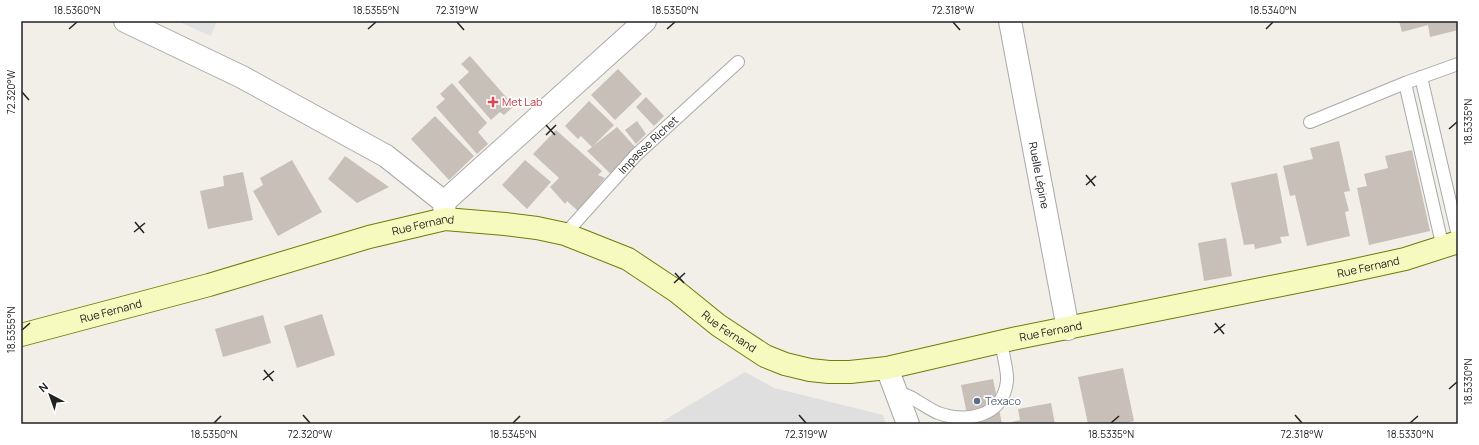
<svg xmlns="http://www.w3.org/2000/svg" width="1479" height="445" viewBox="0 0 1479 445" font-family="Manrope,sans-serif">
  <rect width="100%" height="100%" fill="#f2efe9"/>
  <polygon fill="#e0dfdf" points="745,372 774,388 883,415 886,424 658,424"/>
  <polygon fill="#e2e2e2" points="177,21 217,21 211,36"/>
  <g fill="#c7bfb8">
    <polygon points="1399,21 1458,21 1458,30 1430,37 1428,25 1402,32"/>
    <polygon points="470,56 514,106 504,115 500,112 491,120 458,82 469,72 461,64"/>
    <polygon points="618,69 642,94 615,120 591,95"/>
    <polygon points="452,83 487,123 478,132 488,144 477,154 436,107 445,99 440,94"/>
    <polygon points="646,97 664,116 654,126 636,107"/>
    <polygon points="589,101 614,125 593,146 617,127 636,148 611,174 587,151 592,147 581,136 578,139 565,126"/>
    <polygon points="435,116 474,156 449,180 411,139"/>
    <polygon points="637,121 646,134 636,144 625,130"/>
    <polygon points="556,130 602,171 598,175 605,178 578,211 567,201 565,204 550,187 559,178 533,154"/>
    <polygon points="1339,141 1350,191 1344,192 1349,211 1345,212 1350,236 1307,246 1295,195 1290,196 1283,166 1313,159 1310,148"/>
    <polygon points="1412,150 1430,231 1369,245 1357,188 1367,186 1364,174 1388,168 1385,156"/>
    <polygon points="345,156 389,187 357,203 328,179"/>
    <polygon points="292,160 322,212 278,236 253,191 263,185 260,178"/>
    <polygon points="525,160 551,182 527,209 502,185"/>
    <polygon points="243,172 253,220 208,229 200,191 224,186 223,176"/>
    <polygon points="1277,173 1289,236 1280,237 1282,243 1255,249 1254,244 1244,245 1231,183"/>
    <polygon points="1226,238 1232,276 1204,281 1198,243"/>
    <polygon points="322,314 335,355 297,368 284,326"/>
    <polygon points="263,315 271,343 223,357 215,329"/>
    <polygon points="1123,368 1134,421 1121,424 1088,424 1078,377"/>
    <polygon points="993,379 1002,424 969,424 961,385"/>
    <polygon points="1051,403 1055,424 1005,424 1020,420 1018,409"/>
  </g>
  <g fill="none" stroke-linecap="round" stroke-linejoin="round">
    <defs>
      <g id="lane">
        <polyline points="1421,77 1458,236"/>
        <polyline points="1405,83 1443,248"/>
        <polyline points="1310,122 1405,83 1458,64"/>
        <path id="s1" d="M 565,234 L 636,155 L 738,62"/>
        <path d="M 895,391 C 903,394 911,396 917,401 C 924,405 931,410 938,413 C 967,423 1003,417 1007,381 C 1008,369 1002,355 1002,342"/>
      </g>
      <g id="street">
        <polyline points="125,21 242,77 386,156 444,202 445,219"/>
        <path id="s2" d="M 1010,21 L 1068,329"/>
        <polyline points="444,202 645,21"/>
        <polyline points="887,368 908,424"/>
      </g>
      <g id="secondary">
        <path id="s3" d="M 21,335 L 209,285 L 369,237 L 445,219 L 505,224 L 537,228 L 565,234 L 628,259 L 676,291 L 718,325 L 765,356 L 785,364 L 810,370 L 829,372 L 850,372 L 887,368 L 1017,338 L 1341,273 L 1405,259 L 1458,242"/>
      </g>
    </defs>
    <use href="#lane" stroke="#a9a9a9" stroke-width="14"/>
    <use href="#street" stroke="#a9a9a9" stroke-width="24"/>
    <use href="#secondary" stroke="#707d05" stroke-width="24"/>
    <use href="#lane" stroke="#fff" stroke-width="12"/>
    <use href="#street" stroke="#fff" stroke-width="22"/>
    <use href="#secondary" stroke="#f7fabf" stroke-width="22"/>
  </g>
  <path fill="none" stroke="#222" stroke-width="1.5" d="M 457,22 L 464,30M 953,22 L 960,30M 69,29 L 77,22M 368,29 L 376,22M 667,29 L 675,22M 1266,29 L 1273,22M 22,92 L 29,100M 546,125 L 555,135M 1449,129 L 1457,122M 546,135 L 556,125M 1086,175 L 1095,186M 1086,185 L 1096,176M 135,222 L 144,233M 134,232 L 145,223M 675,273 L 684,283M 674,283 L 685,273M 1215,323 L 1224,334M 22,330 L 30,323M 1214,333 L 1225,324M 264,370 L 273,381M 263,380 L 274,371M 1449,389 L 1457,382M 303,415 L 310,423M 799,415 L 806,423M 1295,415 L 1302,423M 214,423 L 221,416M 513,423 L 520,416M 1111,423 L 1119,416M 1410,423 L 1418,416"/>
  <path fill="#e0444e" stroke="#fff" stroke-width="1.5" d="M491 96h4v4h4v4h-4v4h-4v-4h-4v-4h4z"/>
  <circle fill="#5c6f8a" stroke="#fff" stroke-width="1.5" cx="977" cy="401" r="4"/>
  <g text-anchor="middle" stroke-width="3.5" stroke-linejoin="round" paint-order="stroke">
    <g font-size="11" fill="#be3a42" stroke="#fff" text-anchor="start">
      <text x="502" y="106">Met Lab</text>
    </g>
    <g font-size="11" fill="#222" stroke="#fff">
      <text dy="4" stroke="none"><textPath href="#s1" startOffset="122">Impasse Richet</textPath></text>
      <text dy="4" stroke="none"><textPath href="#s2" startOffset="157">Ruelle Lépine</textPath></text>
      <text dy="4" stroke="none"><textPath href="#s3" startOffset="417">Rue Fernand</textPath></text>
      <text dy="4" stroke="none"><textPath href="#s3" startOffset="1413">Rue Fernand</textPath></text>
      <text dy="4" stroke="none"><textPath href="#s3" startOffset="93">Rue Fernand</textPath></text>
      <text dy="4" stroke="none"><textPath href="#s3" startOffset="753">Rue Fernand</textPath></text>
      <text dy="4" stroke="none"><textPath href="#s3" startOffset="1089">Rue Fernand</textPath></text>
    </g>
    <g font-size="11" fill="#4e5e75" stroke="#fff" text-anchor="start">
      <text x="985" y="405">Texaco</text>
    </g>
  </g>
  <rect width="1479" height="445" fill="none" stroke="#ffffff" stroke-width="44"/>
  <g transform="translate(50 395) rotate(319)" stroke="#ffffff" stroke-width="3" paint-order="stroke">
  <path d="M0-3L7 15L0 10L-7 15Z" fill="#222222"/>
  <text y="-6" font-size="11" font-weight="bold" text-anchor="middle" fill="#222222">N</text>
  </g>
  <rect x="22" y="22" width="1435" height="401" fill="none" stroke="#222" stroke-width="1.5"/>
  <g font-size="10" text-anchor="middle" fill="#222">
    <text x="77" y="14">18.5360°N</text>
    <text x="376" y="14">18.5355°N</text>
    <text x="457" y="14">72.319°W</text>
    <text x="675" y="14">18.5350°N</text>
    <text x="953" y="14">72.318°W</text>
    <text x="1273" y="14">18.5340°N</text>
    <text transform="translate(11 92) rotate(-90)" y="4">72.320°W</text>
    <text transform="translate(1468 122) rotate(-90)" y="4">18.5335°N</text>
    <text transform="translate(11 330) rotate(-90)" y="4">18.5355°N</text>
    <text transform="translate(1468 382) rotate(-90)" y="4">18.5330°N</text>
    <text x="214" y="438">18.5350°N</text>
    <text x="310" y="438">72.320°W</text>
    <text x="513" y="438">18.5345°N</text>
    <text x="806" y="438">72.319°W</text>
    <text x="1111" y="438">18.5335°N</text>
    <text x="1302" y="438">72.318°W</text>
    <text x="1410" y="438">18.5330°N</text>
  </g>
</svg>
